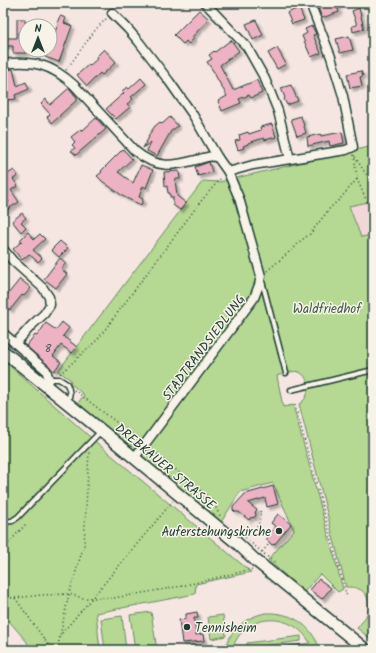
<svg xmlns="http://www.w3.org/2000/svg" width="376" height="653" viewBox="0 0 376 653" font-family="Kalam,sans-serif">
  <defs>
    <filter id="shadow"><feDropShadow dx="3" dy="3" stdDeviation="1" flood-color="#0004"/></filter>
  </defs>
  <rect width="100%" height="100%" fill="#f5e6e1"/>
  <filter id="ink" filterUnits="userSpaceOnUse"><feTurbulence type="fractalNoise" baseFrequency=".025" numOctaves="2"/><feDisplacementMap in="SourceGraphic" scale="8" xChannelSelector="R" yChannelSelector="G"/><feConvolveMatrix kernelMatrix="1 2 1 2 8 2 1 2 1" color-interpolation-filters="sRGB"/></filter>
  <g filter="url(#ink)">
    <polygon fill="#f3d7d8" points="373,201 373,235 361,237 349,205"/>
    <g fill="#b5d893" stroke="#6a8a64">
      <path d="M 373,146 L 373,201 L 349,206 L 361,237 L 373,235 L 373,641 L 357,628 C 360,625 363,621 365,618 C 371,608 370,594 359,589 C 355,587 350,587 346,587 L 299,404 C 311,398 311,377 299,372 C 295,370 281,374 277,376 L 283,407 L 293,405 L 343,589 L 338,592 L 320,574 L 304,592 L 268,560 L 294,530 L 273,483 L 240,492 L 218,527 L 78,403 L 84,395 L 70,383 L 71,380 L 58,371 L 203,181 L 219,182 Z"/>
      <polygon points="3,360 97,443 251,572 196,584 195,594 96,613 100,650 29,650 27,642 3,614"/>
      <polygon points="151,612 157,650 135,650 130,615"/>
      <path d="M 265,613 C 292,612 311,624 320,650 L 265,650 L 310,643 C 292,610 243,612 232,650 L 220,650 L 219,646 L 226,645 C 233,627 247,617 265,613 Z"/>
      <polygon points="223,615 226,636 211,639 208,617"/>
      <polygon points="122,616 126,650 105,650 101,619"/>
      <polygon points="301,636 301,641 247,648 247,643"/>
    </g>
    <g fill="#edb3c4" stroke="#1f3d34" filter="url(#shadow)">
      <polygon points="324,3 336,3 339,12 322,18 317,5"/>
      <polygon points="299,8 304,20 292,24 287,13"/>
      <polygon points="359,8 364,29 353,32 352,26 357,25 352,11"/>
      <polygon points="199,10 209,19 192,37 194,38 189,44 186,41 183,44 174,35"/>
      <polygon points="60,16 66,18 64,23 72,26 59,62 45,57 48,50 50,50 50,45 58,24 57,23"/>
      <polygon points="17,19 25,19 26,53 13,53 13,46 3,46 3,38 17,38"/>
      <polygon points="256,20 263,35 253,40 246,24"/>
      <polygon points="312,26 316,34 313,35 321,53 311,57 302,36 307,33 305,29"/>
      <polygon points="349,36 353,50 340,53 336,39"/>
      <polygon points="231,40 239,51 220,65 233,90 257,80 262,93 251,98 249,95 239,99 241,103 222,111 218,101 227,96 215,75 216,75 207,62 212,59 209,55 214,51 215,52"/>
      <polygon points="277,48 286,64 277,69 268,53"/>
      <polygon points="104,49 116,62 102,75 100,73 87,86 77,75 88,65 89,66 97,59 96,57"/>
      <polygon points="13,69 17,86 26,82 29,89 15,95 16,99 8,100 5,83 3,83 3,71"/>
      <polygon points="361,71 363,76 360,77 362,86 350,88 347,74"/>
      <polygon points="141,78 146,84 131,97 133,99 127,104 130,107 116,119 106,109 124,93 122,91 127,87 129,89"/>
      <polygon points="291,85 298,101 287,105 284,99 285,98 281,88"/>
      <polygon points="69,88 78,99 60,115 60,116 52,123 47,117 50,114 41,104 46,99 50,105"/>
      <polygon points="301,116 306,133 297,136 291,119"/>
      <polygon points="170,117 178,126 171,131 157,156 147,151 151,142 143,148 149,137 148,136 155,126 160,122 162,124"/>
      <polygon points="96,118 106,129 76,155 71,151 75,148 72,145 75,142 71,137 81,129 82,131"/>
      <polygon points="272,124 276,137 265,140 264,138 248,143 248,144 243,146 244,148 238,150 235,141 240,140 239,135 248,132 249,134 261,130 260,127"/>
      <polygon points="342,132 344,143 330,146 329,141 308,146 307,137 321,134 321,136"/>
      <polygon points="123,149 132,159 118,172 133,183 141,165 153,170 146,188 143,186 139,197 143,199 141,205 124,197 102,181 97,176 102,172 101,171"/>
      <polygon points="209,162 212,172 198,176 195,167"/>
      <polygon points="14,170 18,176 13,179 18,186 11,190 19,202 3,212 3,206 9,202 3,194 3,177"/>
      <polygon points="179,171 180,179 175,179 177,196 186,203 180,210 173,205 173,197 170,197 170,193 168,193 167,186 165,186 164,172"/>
      <polygon points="22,213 26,218 21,222 26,227 21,232 12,221"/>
      <polygon points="28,232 34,239 40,234 45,239 33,250 42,258 38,262 29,254 22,260 13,249 22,241 20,240"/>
      <polygon points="60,241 68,248 59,257 51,250"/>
      <polygon points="60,258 66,263 61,269 67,274 56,288 44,279"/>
      <polygon points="20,279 31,288 24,296 22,295 10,310 3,304 3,289 8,294"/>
      <polygon points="62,322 69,328 63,336 77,347 72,353 61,345 53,356 61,362 54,371 26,346 35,335 37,336 46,323 56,330"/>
      <polygon points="273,486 278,504 267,507 265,498 248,503 257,510 255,512 256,515 255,517 250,518 249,520 239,512 235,512 233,510 233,507 245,494"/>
      <polygon points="278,514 291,524 275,544 272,545 267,540 267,537 275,526 271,523"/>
      <polygon points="319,579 331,588 322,599 310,590"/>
      <polygon points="197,612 198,618 194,618 196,635 203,634 204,641 182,643 179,620 186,619 186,614"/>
    </g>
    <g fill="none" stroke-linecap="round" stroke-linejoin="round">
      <defs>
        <g id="service">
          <polyline points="262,281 286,373"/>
          <path d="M 49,379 L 59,379 L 67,384 C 70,390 71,396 67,402"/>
          <polyline points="291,390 373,370"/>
          <polyline points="3,522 12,521 18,517 101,431"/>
        </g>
        <g id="minor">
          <polyline points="205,3 247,47 265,79 278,111 290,159"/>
          <polyline points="112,13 127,28 139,42 169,81 193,115 218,158 228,172 239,198 261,276 259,285 254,298 145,444 134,458"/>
          <path d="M 3,64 C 33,60 51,64 74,85 L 135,151 C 158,170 173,166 200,159 C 207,157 212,155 218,158"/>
          <polyline points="228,172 253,165 346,150 353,147 343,96 331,57 310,3"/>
          <polyline points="3,249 13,261 43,288 49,297 50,305 44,314 31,326 16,343"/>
          <polyline points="3,333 46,370 49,379 45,385"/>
        </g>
        <polyline id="tertiary" points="3,351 102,431 237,543 255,560 366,650"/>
      </defs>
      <use href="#service" stroke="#1f3d34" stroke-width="7"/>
      <use href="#minor" stroke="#1f3d34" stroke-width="11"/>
      <use href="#tertiary" stroke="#1f3d34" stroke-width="14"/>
      <g stroke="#1f3d34" stroke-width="1.5" stroke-dasharray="1 3" stroke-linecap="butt">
        <polyline points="92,3 105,10"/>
        <polyline points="100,3 103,8"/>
        <polyline points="117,8 122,3"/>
        <polyline points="66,70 96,29 107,18"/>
        <polyline points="354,155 357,179 367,202"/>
        <polyline points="355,157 364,171 373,183"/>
        <polyline points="267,271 295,247 299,242 310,234 330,208 340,199 357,179"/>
        <polyline points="60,374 98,339 201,201 222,177"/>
        <polyline points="74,390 140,440"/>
        <polyline points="295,405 347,597"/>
        <polyline points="151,449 212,500 221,518"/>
        <path d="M 245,538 C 255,531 263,523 260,510"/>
        <polyline points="249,541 275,563"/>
        <polyline points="3,549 26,524"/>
        <polyline points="262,552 270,543"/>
        <polyline points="3,597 15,598 42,595 69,594 83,598 114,598 182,586 253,569"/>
        <polyline points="15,598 52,650"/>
        <polyline points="62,633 92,598 173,501"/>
        <polyline points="57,650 69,594 84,545 89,451"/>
      </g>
      <use href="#service" stroke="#f7f3e8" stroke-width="4"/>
      <use href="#minor" stroke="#f7f3e8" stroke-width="8"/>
      <use href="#tertiary" stroke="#f7f3e8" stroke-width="11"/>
    </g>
  </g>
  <g fill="#1f3d34" stroke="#f7f3e8" stroke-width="1.5">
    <circle cx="279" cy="531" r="4"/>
    <circle cx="187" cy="627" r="4"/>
  </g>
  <g text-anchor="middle" stroke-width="3" stroke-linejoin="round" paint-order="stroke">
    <g font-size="11" fill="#525a58">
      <text x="48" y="352">8</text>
    </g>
    <g font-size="13" fill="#3d5c47" stroke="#f7f3e8">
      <text x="327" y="313">Waldfriedhof</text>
    </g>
    <g font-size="13" fill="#1f3d34" stroke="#f7f3e8">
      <text transform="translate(203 347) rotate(-53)" y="5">STADTRANDSIEDLUNG</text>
      <text transform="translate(166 466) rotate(40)" y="5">DREBKAUER STRASSE</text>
    </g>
    <g font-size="13" fill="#1f3d34" stroke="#f7f3e8" text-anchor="end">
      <text x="271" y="536">Auferstehungskirche</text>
      <text x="195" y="632" text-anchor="start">Tennisheim</text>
    </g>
  </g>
  <rect width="376" height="653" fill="none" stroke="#f7f3e8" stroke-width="16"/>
  <rect x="8" y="8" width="360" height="637" fill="none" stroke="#1f3d34" stroke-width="1.5" filter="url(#ink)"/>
  <g transform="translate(38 38)"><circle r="19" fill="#f7f3e8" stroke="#a1aaa0"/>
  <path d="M0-3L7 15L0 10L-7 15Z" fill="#1f3d34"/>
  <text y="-6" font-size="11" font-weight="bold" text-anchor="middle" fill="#1f3d34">N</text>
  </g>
</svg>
